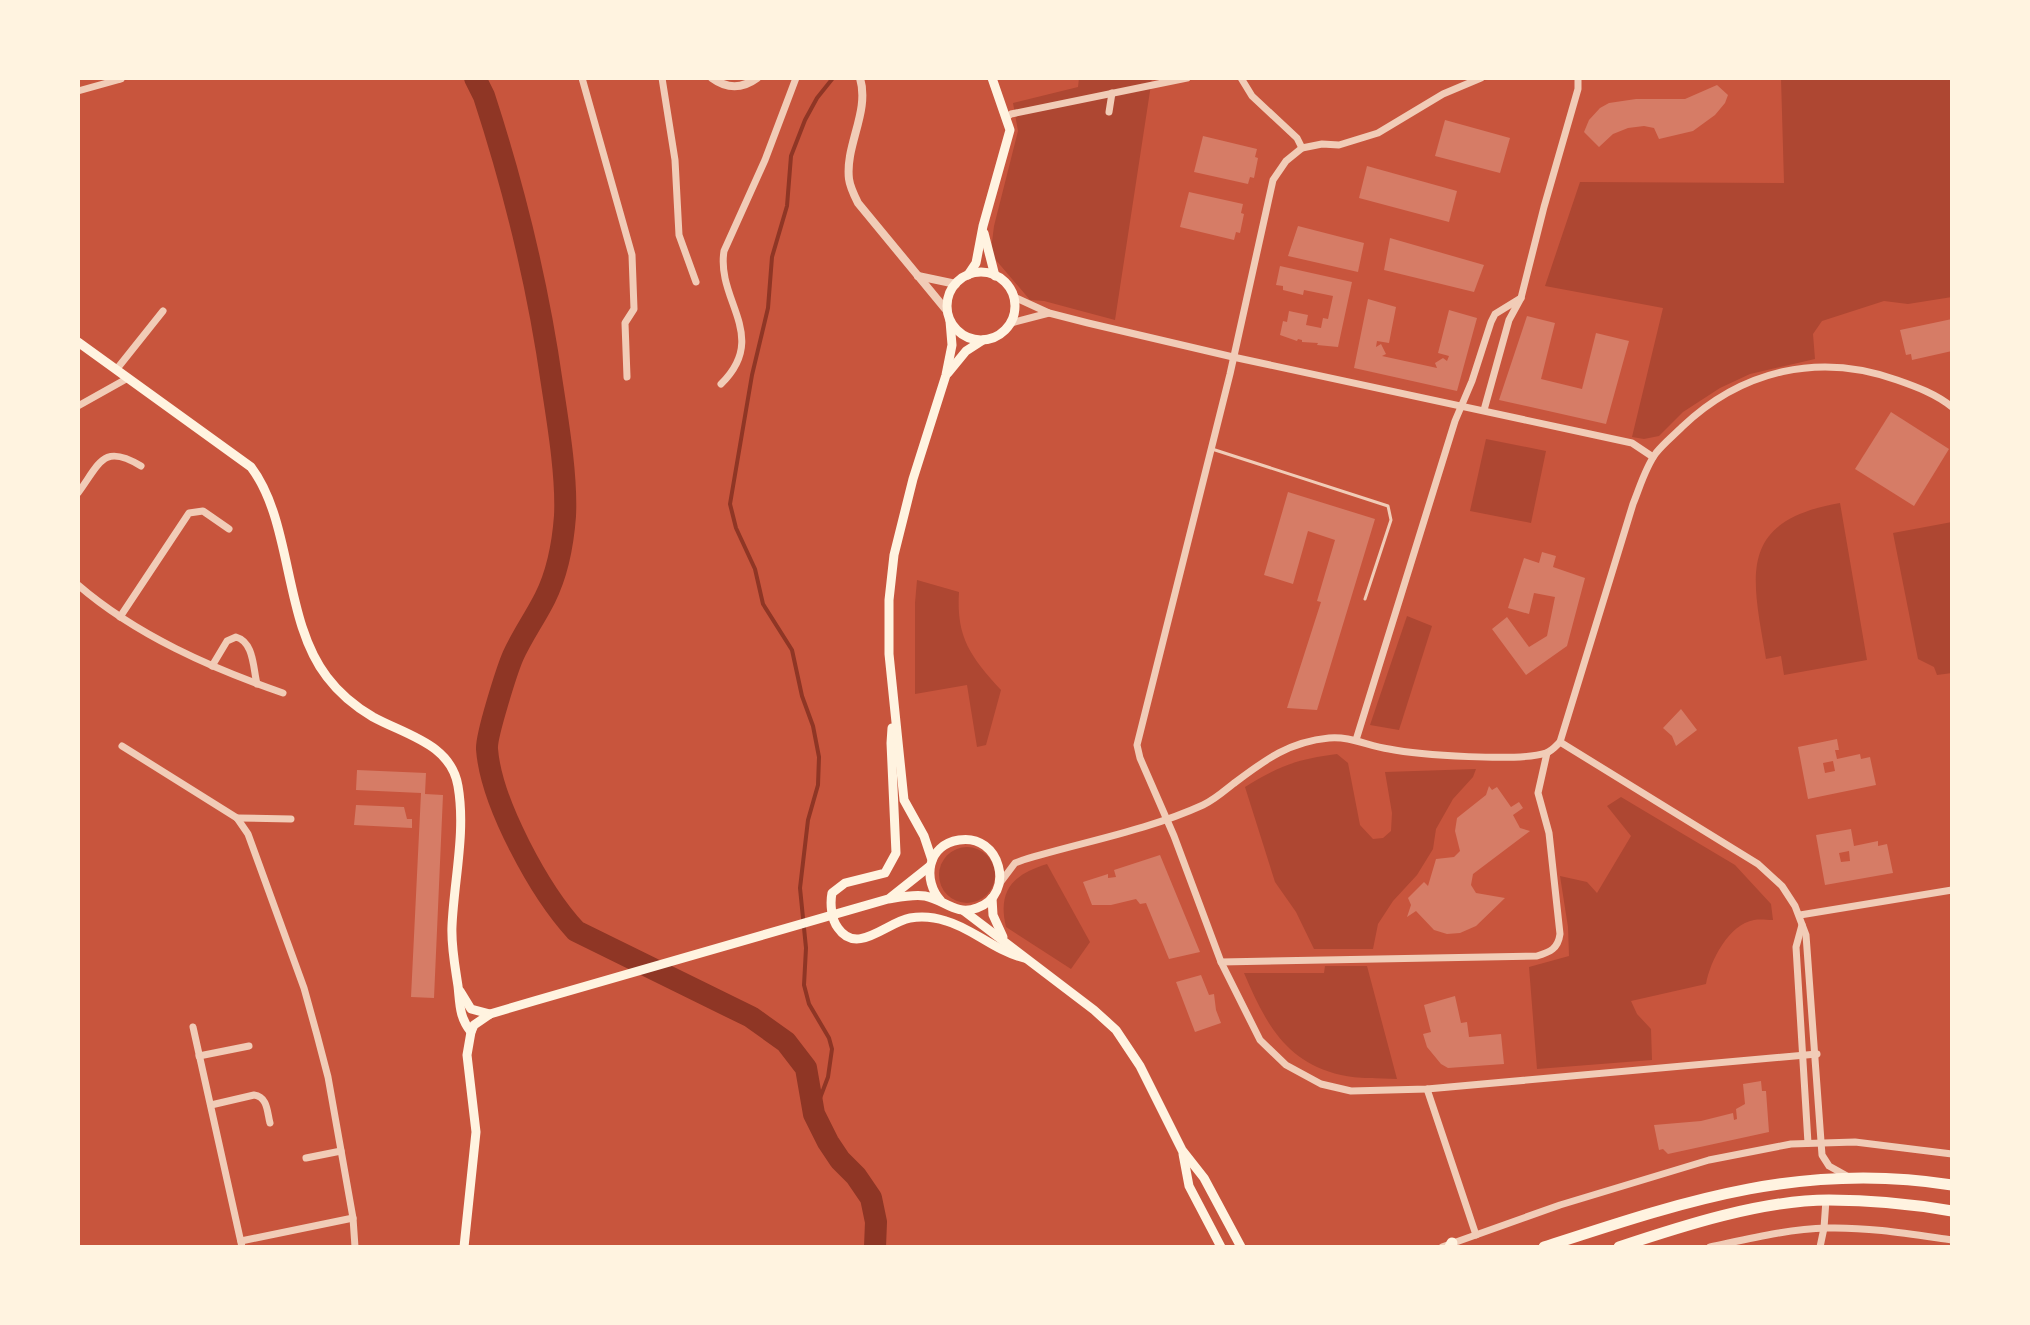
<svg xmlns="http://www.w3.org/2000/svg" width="2030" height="1325" viewBox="0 0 2030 1325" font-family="Ubuntu,sans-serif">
  <rect width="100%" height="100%" fill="#c8553d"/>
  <g fill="#ae4732">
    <polygon points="1079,78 1152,78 1115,320 1044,301 1030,300 995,259 991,250 994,226 1018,131 1013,103 1078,87"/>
    <polygon points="1781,78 1952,78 1952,297 1908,304 1884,301 1822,321 1813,334 1815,359 1750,374 1720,388 1683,412 1659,436 1644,439 1632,437 1663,308 1545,286 1580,182 1784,183"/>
    <polygon points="1486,439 1546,451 1531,523 1470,511"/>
    <path d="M 1840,503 L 1867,660 L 1784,675 L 1781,656 L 1766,659 C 1752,576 1736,521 1840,503 Z"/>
    <polygon points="1952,522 1952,673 1937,675 1934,667 1918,659 1893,533"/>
    <path d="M 917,580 L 959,592 C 956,638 971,657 1001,690 L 986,745 L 977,747 L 967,685 L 915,694 L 915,603 Z"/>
    <polygon points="1407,616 1432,626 1399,730 1370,725"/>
    <path d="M 1337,754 L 1348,763 L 1360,825 L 1373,839 L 1383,838 L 1391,831 L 1392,813 L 1385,772 L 1476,769 L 1473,777 L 1453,799 L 1436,829 L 1433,849 L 1417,875 L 1393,901 L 1378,924 L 1373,949 L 1314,949 L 1296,912 L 1275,882 L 1245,787 C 1279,766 1297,759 1337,754 Z"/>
    <path d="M 1621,797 L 1735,865 L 1771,904 L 1773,920 C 1767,920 1760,919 1754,920 C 1729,924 1710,961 1706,984 L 1631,1001 L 1637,1014 L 1651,1029 L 1652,1060 L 1537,1069 L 1529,967 L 1569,956 L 1568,927 L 1560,876 L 1587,882 L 1597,893 L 1631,836 L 1607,806 Z"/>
    <circle cx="967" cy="875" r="28"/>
    <path d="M 1047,864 L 1090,942 L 1071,969 L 1006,927 C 997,890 1014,874 1047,864 Z"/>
    <path d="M 1325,966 L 1367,966 L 1397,1079 C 1379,1078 1358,1079 1341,1075 C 1285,1062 1265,1022 1244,973 L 1324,973 Z"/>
  </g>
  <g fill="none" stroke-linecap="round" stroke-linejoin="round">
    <polyline stroke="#8f3625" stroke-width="4" points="814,1114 828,1077 832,1049 829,1038 809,1004 804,985 806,948 800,888 808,820 818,785 819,757 813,726 802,696 792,650 763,604 755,569 736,528 730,504 752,375 768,308 772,257 787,206 791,156 805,120 817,98 833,78"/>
    <path stroke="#8f3625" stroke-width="22" d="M 475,78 L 484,96 C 515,191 538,285 552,384 C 558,423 567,477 565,516 C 563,543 557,574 545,598 C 535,618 522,636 513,656 C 507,670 486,736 487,749 C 491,803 540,892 576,931 L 751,1017 L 786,1042 L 806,1068 L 814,1114 L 828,1142 L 840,1160 L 856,1176 L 871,1198 L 876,1222 L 875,1247"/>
  </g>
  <g fill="#d67c66" fill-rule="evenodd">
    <polygon points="1717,85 1728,95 1725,103 1715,115 1693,131 1659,139 1654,128 1644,126 1628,128 1613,134 1599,147 1584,132 1589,120 1600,108 1609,103 1636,99 1685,99"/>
    <polygon points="1445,120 1510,138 1500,173 1435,156"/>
    <polygon points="1203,136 1257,149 1255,157 1258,158 1254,178 1250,177 1248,184 1194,172"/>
    <polygon points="1367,166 1457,191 1449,222 1359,198"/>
    <polygon points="1189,192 1243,204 1241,213 1244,214 1240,233 1236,232 1234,240 1180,227"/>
    <polygon points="1298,226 1364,243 1358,272 1288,256"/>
    <polygon points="1390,238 1484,265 1474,292 1384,270"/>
    <polygon points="1280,266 1352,282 1338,347 1317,345 1318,343 1302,342 1302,340 1298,339 1297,341 1280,335 1283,321 1287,322 1289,311 1308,315 1306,325 1321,328 1323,318 1328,319 1333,296 1304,290 1303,295 1283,290 1283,286 1276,285"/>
    <polygon points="1368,299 1396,307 1389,343 1377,341 1376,347 1381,344 1386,354 1382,356 1437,368 1435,363 1443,358 1447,361 1449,356 1438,353 1449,310 1477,318 1457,391 1354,368"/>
    <polygon points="1527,316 1555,323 1541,379 1582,389 1596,333 1629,341 1606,424 1499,400"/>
    <polygon points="1952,319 1952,351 1912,360 1911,354 1906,355 1900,330"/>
    <polygon points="1891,412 1949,449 1914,506 1855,469"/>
    <polygon points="1288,492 1375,519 1317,710 1287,708 1321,602 1317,601 1335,540 1308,531 1293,584 1264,575"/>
    <polygon points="1542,552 1556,556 1553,567 1585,578 1567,646 1526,675 1492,629 1507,617 1529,647 1547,636 1555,597 1534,593 1529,614 1508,608 1524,558 1539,563"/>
    <polygon points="1681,709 1697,730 1676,746 1672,736 1663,728"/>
    <path d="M 1837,739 L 1839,750 L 1835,750 L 1837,759 L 1860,754 L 1861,759 L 1870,757 L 1876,785 L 1808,799 L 1798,747 ZM 1833,761 L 1835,771 L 1825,773 L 1823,763 Z"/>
    <polygon points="357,770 426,773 425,794 443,795 434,998 411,997 421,793 356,790"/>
    <polygon points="1489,786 1492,790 1497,787 1511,807 1519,802 1523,808 1513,815 1520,828 1530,831 1473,874 1471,885 1476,893 1505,898 1476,926 1460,933 1447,934 1434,930 1416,911 1407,917 1411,905 1408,898 1424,882 1428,886 1436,859 1454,857 1460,851 1455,831 1457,818 1486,795"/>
    <polygon points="356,805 404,807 407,819 412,819 412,828 354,825"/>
    <path d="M 1851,829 L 1854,846 L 1878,841 L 1878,846 L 1887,844 L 1893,873 L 1825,885 L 1816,835 ZM 1849,851 L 1850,861 L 1841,862 L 1839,853 Z"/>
    <polygon points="1160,855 1200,952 1169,959 1146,903 1140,904 1136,899 1111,905 1092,905 1083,882 1108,874 1108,878 1116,877 1114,870"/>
    <polygon points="1201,975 1209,995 1214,994 1216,1010 1221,1023 1195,1032 1176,982"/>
    <polygon points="1455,996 1461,1023 1467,1022 1469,1037 1501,1034 1504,1064 1448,1068 1441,1064 1427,1047 1423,1034 1431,1032 1424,1005"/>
    <polygon points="1761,1081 1762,1091 1766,1091 1769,1132 1668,1154 1663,1149 1659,1150 1654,1125 1701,1121 1733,1113 1734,1120 1737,1119 1736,1109 1745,1104 1743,1084"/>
  </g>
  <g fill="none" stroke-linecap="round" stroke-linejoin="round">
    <polyline stroke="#f1ccb7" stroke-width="3" points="1212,449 1388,506 1391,520 1365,599"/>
    <g stroke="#f1ccb7" stroke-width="7">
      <polyline points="582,78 632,255 634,309 625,323 627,377"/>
      <polyline points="662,78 675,160 679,235 696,282"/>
      <polyline points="1241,78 1252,96 1297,138 1302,148"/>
      <polyline points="1481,78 1443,94 1378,133 1339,145 1322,144 1302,148 1286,161 1273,180 1230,374 1137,745 1140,758 1174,836 1221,962 1260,1040 1286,1065 1321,1084 1351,1091 1427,1089 1817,1054"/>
      <polyline points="78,91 121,79"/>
      <polyline points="1109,112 1112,93"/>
      <polyline points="1007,117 1011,114 1187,78"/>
      <polyline points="1014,297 1049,313 1088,323 1233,357 1632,443 1653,457"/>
      <polyline points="1011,323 1049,313"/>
      <polyline points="116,370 163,311"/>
      <path d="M 721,384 C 770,336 716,301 724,251 L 765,160 L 796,78"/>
      <polyline points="78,406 128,378"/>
      <polyline points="1484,410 1509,320 1521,298 1544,207 1578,89 1578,78"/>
      <path d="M 78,493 C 100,463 103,443 141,466"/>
      <path d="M 78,585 C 136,635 211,668 283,693"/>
      <polyline points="120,617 189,513 203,511 229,529"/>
      <path d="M 212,666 L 227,641 L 236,637 C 254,642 253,668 257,684"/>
      <polyline points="1356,740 1455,421 1472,381 1491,322 1495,314 1521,298"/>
      <polyline points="1560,742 1758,864 1782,886 1795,906 1806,935 1822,1155 1829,1166 1847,1176"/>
      <polyline points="122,746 237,818 248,834 304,988 317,1035 328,1077 353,1218 355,1247"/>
      <polyline points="237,818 291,819"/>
      <path d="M 1000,883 L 1015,863 L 1023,860 C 1082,842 1146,831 1203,805 C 1214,800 1223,792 1233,784 C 1265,760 1288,742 1329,738 C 1350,736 1368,746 1389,749 C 1418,755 1520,762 1546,753 C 1552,751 1556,746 1560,742 L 1633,504 C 1640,487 1645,468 1656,453 C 1663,444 1673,436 1682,427 C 1742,370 1819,352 1897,380 C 1917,387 1936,394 1952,407"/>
      <polyline points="1800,915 1952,890"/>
      <polyline points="1802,925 1796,947 1808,1143"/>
      <path d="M 1221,962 L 1537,956 C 1550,952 1558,949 1560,934 L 1549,833 L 1538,793 L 1547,753"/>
      <polyline points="193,1027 242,1247"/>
      <polyline points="199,1056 249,1046"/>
      <polyline points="1427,1089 1476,1235"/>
      <path d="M 211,1105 L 254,1095 C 268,1097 267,1112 270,1123"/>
      <polyline points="306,1158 341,1151"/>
      <polyline points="241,1241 353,1218"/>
      <polyline points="1442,1247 1560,1205 1709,1160 1791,1144 1855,1142 1952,1154"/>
      <path d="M 1710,1247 C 1748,1239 1788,1229 1827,1228 C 1869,1227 1910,1234 1952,1240"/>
      <polyline points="1820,1247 1824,1228 1826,1200"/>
    </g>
    <g stroke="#f1ccb7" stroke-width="8">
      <path d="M 712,78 C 727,89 742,89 757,78"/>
      <path d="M 860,78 C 870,112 845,145 849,179 C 850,187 854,195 858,203 L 947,311"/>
      <polyline points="918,276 956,284"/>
    </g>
    <g stroke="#fff3e0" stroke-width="9">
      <polyline points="984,233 995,276"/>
      <circle cx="981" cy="306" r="34"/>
      <polyline points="968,275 976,263 983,226 1010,130 992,78"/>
      <path d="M 78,342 L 251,467 C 293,523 283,620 327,677 C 339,693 356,707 373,717 C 406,735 451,744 458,786 C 466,832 454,880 452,926 C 451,946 455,966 458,986 C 460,1004 459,1017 471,1032"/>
      <polyline points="948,373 966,351 983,340"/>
      <path d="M 892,728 L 891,743 L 896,853 L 885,873 L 845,883 L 832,893 C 830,903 831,919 838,928 C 857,956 887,922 910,918 C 922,916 934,917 946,921 C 972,928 993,950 1024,958"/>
      <polyline points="932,860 924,836 904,800 889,654 889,600 894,555 913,479 946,375 952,345 950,321"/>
      <polyline points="891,897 930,866"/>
      <polyline points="992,898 993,915 1003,937"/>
      <polyline points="964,911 1094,1010 1116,1030 1140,1066 1182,1150 1204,1178 1241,1247"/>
      <polyline points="460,991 471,1009 490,1014"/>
      <polyline points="1183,1154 1189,1186 1221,1247"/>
      <path d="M 464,1247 L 476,1132 L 467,1055 L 471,1032 L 474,1025 L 490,1014 L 534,1001 L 888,899 C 900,897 914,894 925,896 C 945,900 956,916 977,908 C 1017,894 1000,833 959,840 C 927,845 922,880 941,901"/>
    </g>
    <g stroke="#fff3e0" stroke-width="11">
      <polyline points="1450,1247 1452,1243"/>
      <path d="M 1544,1247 C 1685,1201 1802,1161 1952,1185"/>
      <path d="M 1619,1247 C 1682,1226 1762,1200 1829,1200 C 1870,1200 1912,1204 1952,1211"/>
    </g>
  </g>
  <rect width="2030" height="1325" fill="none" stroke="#fff3e0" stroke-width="160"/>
</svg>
